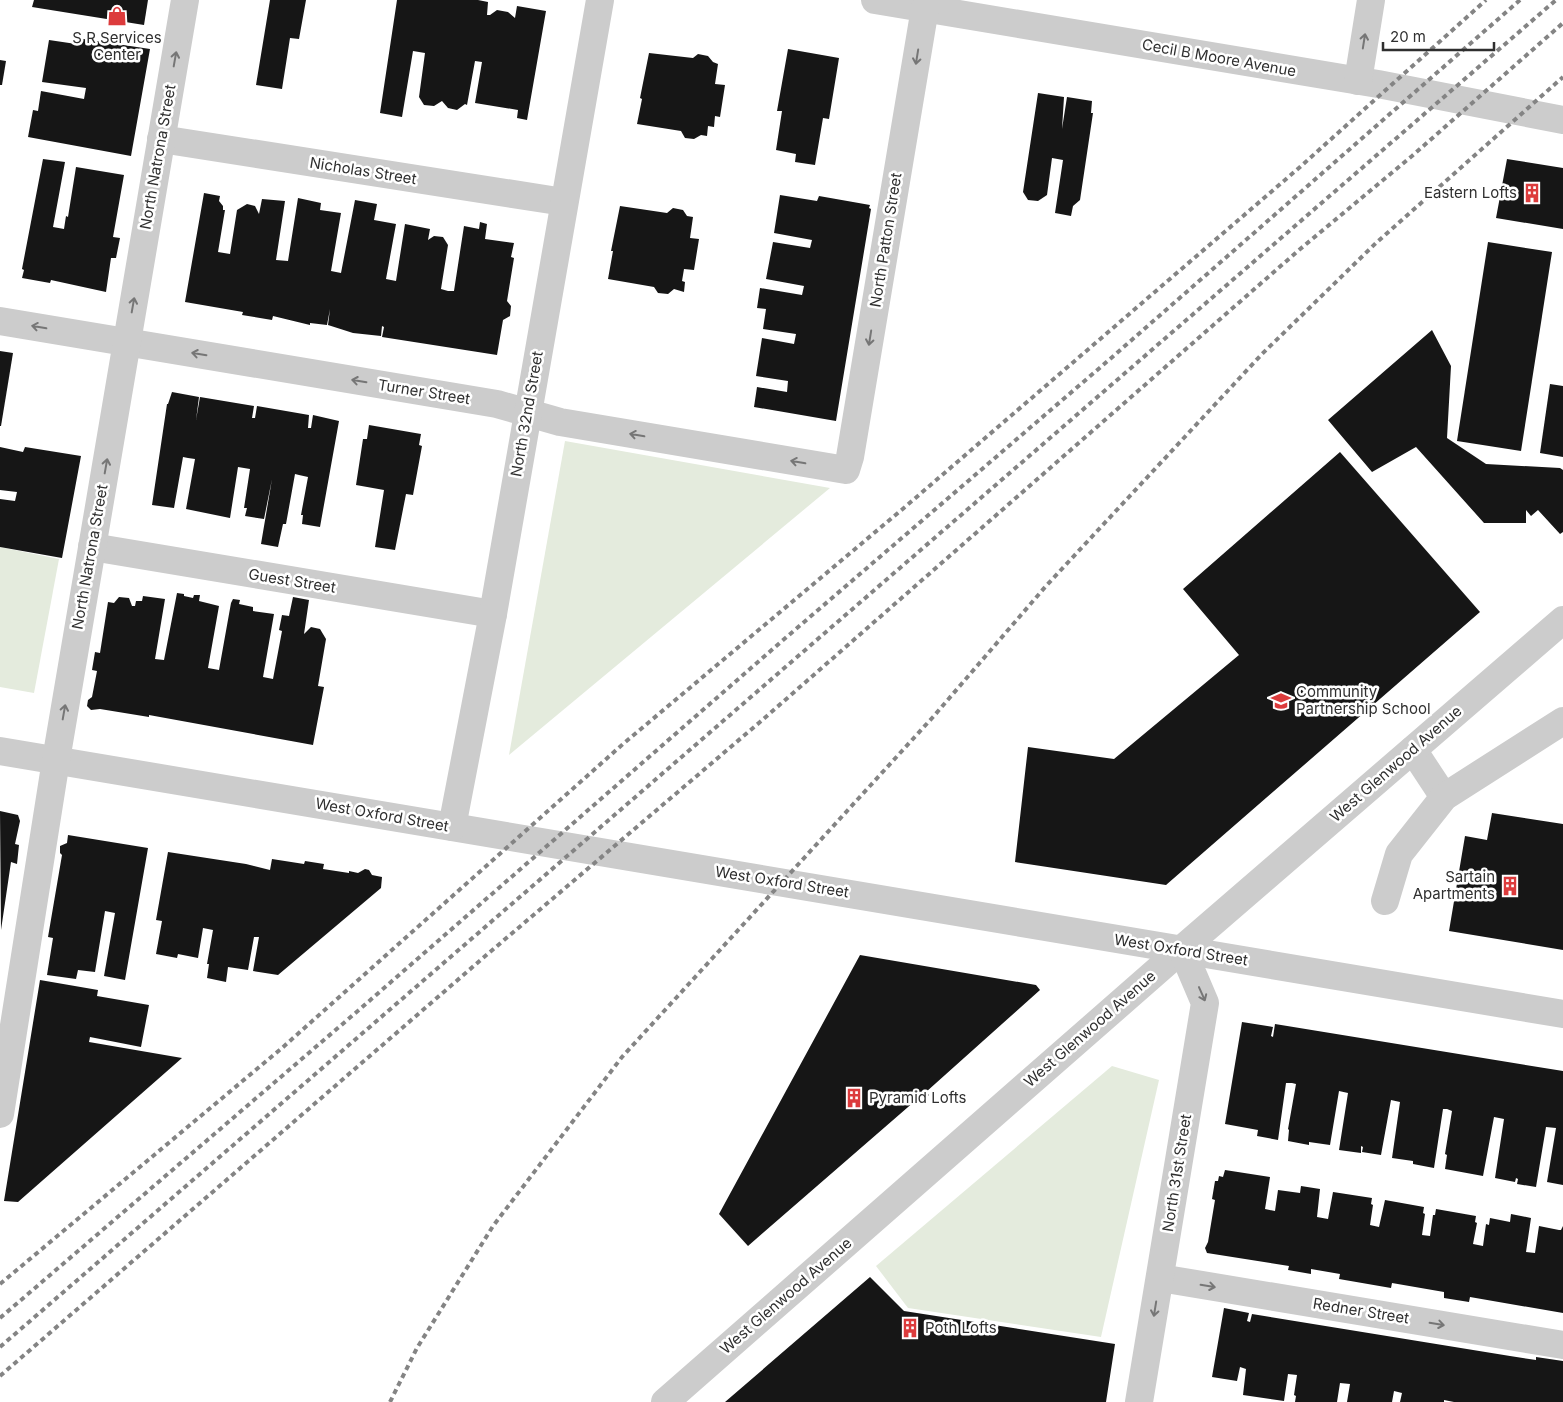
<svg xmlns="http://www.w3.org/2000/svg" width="1563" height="1402" viewBox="0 0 1563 1402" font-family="Inter,sans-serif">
  <rect width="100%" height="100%" fill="#fff"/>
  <g fill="#e4ebdd">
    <polygon points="565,441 830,488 509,755"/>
    <polygon points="0,547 59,559 34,693 0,687"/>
    <polygon points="1112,1066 1159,1080 1101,1337 908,1308 876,1266"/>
  </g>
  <g fill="#161616">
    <polygon points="34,0 148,0 144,25 32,7"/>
    <polygon points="270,0 306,0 299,39 290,38 282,89 256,85"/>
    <polygon points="397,0 478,0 488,2 487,15 490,15 497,10 508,12 515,18 517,6 546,11 527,120 517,118 518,110 475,103 482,62 475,61 467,105 465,104 457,110 448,108 442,101 434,106 424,105 419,97 425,53 413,51 402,117 380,113"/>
    <polygon points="77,38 150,49 131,156 28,137 33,110 38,111 41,91 84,99 86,88 42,82 49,40 76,44"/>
    <polygon points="788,49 839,58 829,119 823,118 815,165 795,162 796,154 776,150 782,111 777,111"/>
    <polygon points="649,53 693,58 698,54 708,56 713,62 718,64 715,84 725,85 720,117 715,116 714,127 708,126 707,136 701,135 694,139 685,138 681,131 637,124 642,99 640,98"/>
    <polygon points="0,60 6,61 2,85 0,85"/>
    <polygon points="1038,93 1064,97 1062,129 1067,97 1092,101 1091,113 1093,113 1080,200 1073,206 1071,216 1055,213 1063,160 1052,158 1047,195 1038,201 1028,200 1023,192"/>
    <polygon points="43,159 65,162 53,227 64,229 66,216 68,217 76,167 124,175 113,237 120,238 116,258 111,258 106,292 51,280 50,283 22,278 24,270 22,269"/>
    <polygon points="1507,159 1563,168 1563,229 1496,218"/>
    <polygon points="204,193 220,196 219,201 223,206 223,210 225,210 218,252 230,254 237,210 247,204 255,206 259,214 262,199 285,201 276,260 288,261 298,198 321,203 320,210 341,213 331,271 341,273 355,200 377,204 374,220 396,224 386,279 396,281 405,224 430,229 428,240 434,236 443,237 448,245 441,289 448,291 454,291 464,226 479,229 480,222 487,224 485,239 514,243 511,257 514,258 507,301 511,306 510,316 503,320 497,355 382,337 384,327 382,326 381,336 353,333 328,325 330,309 327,325 310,323 310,325 273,316 272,320 242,315 243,312 185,302"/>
    <polygon points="780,195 817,201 819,196 870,205 869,208 871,209 836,421 754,407 757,387 787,392 788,381 756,376 762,338 794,344 796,334 763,329 766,309 757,308 760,288 802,295 804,286 766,279 773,242 810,248 812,240 774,233"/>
    <polygon points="620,206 667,213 673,208 683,210 687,216 693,217 690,238 699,239 694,270 684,269 682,281 685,282 684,292 674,289 668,294 658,293 654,287 608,279 613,251 611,251"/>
    <polygon points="1488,242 1552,252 1521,451 1457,441"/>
    <polygon points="1432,330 1451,366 1447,438 1486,464 1560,468 1563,470 1563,532 1560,534 1538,510 1531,516 1526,510 1526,523 1484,523 1416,447 1372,472 1328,420"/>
    <polygon points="0,351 13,353 1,426 0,426"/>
    <polygon points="1550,384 1563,386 1563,457 1540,453"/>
    <polygon points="172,392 199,397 196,420 200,397 254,406 252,418 255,418 257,406 309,415 308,428 311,428 313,415 339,421 320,527 302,524 303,515 301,515 308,477 299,475 295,474 286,524 283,524 278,547 261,544 272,479 264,519 245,516 247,508 244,508 250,469 238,467 230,518 186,509 195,459 188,458 183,457 174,508 152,505 167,404 168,404"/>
    <polygon points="369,425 421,434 419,445 422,446 413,495 406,494 395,550 375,547 384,490 356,485 363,439 367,439"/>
    <polygon points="0,447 23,452 25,447 81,456 62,558 0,547 0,499 15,501 17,492 0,490"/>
    <polygon points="1340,452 1480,612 1166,885 1015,862 1028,747 1114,759 1239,655 1183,589"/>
    <polygon points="177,593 184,594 184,596 193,598 194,595 200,595 199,601 219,606 208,668 219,670 231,603 233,599 240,600 239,604 253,607 253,611 274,614 263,677 273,679 282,631 279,630 282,615 289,616 293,597 309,600 304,634 311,627 320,629 326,639 318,686 324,687 313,745 149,715 149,717 100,709 91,710 87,706 88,700 92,697 97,671 92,670 95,652 100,653 108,602 114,603 119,597 129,598 132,606 135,606 136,601 142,601 143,596 165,599 155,659 164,660"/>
    <polygon points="0,811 18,815 20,821 15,844 19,845 17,864 11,862 1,930"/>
    <polygon points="1492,813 1563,824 1563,950 1449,931 1465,836 1487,840"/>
    <polygon points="68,835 148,848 125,980 104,976 115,913 105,911 95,972 78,970 76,979 47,975 53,938 48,937 62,855 60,853 60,846 67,843"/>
    <polygon points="168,852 246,864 270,870 272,859 304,864 305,861 324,864 323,869 349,873 349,871 358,873 365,869 369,870 372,875 382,877 381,888 278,975 253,971 259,937 254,937 248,970 228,967 226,982 207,978 209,964 207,964 213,930 203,928 198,958 178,954 177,958 156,954 162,921 156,920"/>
    <polygon points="860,955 1036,985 1040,990 926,1092 929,1095 918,1104 915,1101 748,1246 719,1214"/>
    <polygon points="40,980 98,990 97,996 149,1005 141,1047 90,1037 89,1042 182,1058 18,1202 4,1201"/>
    <polygon points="1242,1022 1273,1027 1271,1036 1273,1037 1275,1024 1563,1071 1563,1185 1547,1182 1556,1128 1546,1127 1536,1187 1517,1184 1518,1179 1516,1178 1515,1182 1495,1178 1504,1119 1494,1117 1483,1176 1445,1169 1447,1155 1445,1154 1452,1111 1447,1109 1443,1109 1434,1168 1413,1164 1413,1161 1392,1158 1400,1102 1391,1100 1381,1155 1362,1152 1363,1147 1361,1146 1361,1153 1339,1150 1348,1093 1339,1091 1330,1145 1309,1142 1309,1145 1288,1141 1289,1130 1288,1129 1296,1084 1292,1083 1286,1083 1278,1140 1257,1136 1258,1130 1225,1124"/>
    <polygon points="1225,1170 1270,1177 1265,1209 1275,1211 1278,1190 1300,1193 1301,1186 1320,1189 1317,1217 1328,1219 1333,1192 1372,1198 1371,1204 1373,1205 1370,1225 1379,1227 1385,1200 1424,1207 1423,1213 1425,1214 1422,1235 1430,1236 1433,1215 1435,1215 1436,1209 1476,1216 1475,1222 1477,1223 1473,1244 1483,1246 1486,1224 1489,1225 1490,1218 1510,1222 1511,1214 1531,1218 1526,1252 1535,1253 1539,1226 1559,1230 1561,1230 1563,1226 1563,1313 1470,1297 1469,1302 1444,1298 1444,1292 1392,1283 1391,1288 1339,1279 1340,1274 1311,1269 1311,1274 1288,1270 1289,1266 1207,1253 1205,1248 1208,1242 1215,1200 1212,1199 1215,1181 1218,1181 1219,1176 1223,1177"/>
    <polygon points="870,1277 904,1311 1115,1344 1106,1402 725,1402"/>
    <polygon points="1224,1308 1249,1313 1247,1321 1250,1322 1252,1314 1510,1356 1536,1360 1536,1357 1563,1361 1563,1402 1454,1402 1444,1400 1444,1402 1400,1402 1402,1393 1394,1391 1392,1402 1347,1402 1350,1384 1340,1383 1337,1402 1295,1402 1296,1396 1294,1395 1297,1375 1288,1374 1284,1401 1243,1395 1246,1369 1240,1367 1237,1381 1212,1377"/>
  </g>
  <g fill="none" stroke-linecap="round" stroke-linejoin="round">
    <g stroke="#ccc" stroke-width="28">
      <polyline points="875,0 1378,84 1563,120"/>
      <polyline points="1358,81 1371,0"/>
      <polyline points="161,139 564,202"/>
      <polyline points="0,321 497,404 560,422 846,470 850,457 925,8"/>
      <polyline points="92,547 493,614"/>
      <polyline points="1413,750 1444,797"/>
      <polyline points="0,751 1563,1014"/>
      <polyline points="452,827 493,614 600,0"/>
      <polyline points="1385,901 1399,854 1444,797 1563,721"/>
      <polyline points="0,1114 56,760 185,0"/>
      <polyline points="1160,1278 1563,1345"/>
      <polyline points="665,1402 1182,949 1563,620"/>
      <polyline points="1139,1402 1205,1003 1182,949"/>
    </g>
    <g stroke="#848484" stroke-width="4" stroke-dasharray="5 4" stroke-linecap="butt">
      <polyline points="0,1284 282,1048 623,744 905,507 1300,167 1486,0"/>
      <polyline points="0,1318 360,1009 782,641 1110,359 1520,0"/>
      <polyline points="0,1347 1556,0"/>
      <polyline points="0,1376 483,958 760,722 1299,250 1412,156 1563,23"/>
      <polyline points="390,1402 417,1348 493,1226 622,1057 933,717 1046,586 1262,354 1376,243 1563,77"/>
    </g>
  </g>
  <defs><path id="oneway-shaft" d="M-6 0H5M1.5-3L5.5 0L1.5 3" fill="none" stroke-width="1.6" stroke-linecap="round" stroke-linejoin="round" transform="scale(1.25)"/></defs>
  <g stroke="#767676">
    <use href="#oneway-shaft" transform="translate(1364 41) rotate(-81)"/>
    <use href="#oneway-shaft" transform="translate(917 57) rotate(99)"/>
    <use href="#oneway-shaft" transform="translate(175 59) rotate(-80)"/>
    <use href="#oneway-shaft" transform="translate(133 305) rotate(-80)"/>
    <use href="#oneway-shaft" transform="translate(39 327) rotate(-170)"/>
    <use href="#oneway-shaft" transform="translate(870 338) rotate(99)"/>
    <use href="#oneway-shaft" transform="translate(199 354) rotate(-171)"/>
    <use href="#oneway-shaft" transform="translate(359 381) rotate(-171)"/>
    <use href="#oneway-shaft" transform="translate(637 435) rotate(-170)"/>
    <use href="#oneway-shaft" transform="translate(798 462) rotate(-170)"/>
    <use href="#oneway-shaft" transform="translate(106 466) rotate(-80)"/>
    <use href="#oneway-shaft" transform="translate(64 712) rotate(-80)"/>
    <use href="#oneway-shaft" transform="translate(1202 994) rotate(66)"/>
    <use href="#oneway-shaft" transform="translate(1208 1286) rotate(9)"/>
    <use href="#oneway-shaft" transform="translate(1155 1309) rotate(99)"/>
    <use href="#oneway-shaft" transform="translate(1437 1324) rotate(9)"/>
  </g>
  <defs>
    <symbol id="shop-bare" viewBox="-9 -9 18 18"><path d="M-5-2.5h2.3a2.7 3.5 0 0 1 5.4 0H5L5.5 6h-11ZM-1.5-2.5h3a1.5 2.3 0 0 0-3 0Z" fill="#dc3b3c" stroke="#fff" stroke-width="2.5" paint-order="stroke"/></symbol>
    <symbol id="building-bare" viewBox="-9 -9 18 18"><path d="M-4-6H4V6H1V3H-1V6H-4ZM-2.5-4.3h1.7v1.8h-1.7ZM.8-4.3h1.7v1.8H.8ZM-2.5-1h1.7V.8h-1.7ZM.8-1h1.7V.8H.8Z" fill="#dc3b3c" stroke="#fff" stroke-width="2.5" paint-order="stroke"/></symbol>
    <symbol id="school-bare" viewBox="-9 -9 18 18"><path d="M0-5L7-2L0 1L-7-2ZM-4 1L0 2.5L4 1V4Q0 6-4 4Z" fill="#dc3b3c" stroke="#fff" stroke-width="2.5" paint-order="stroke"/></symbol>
  </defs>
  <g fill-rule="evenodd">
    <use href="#shop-bare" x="103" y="2" width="28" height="28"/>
    <use href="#building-bare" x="1518" y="179" width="28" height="28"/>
    <use href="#school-bare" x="1267" y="687" width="28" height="28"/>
    <use href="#building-bare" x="1496" y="872" width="28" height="28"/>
    <use href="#building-bare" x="840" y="1084" width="28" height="28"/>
    <use href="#building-bare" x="896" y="1314" width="28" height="28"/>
  </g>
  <g text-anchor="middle" stroke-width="5" stroke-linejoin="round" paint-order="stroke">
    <g font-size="15" fill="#2f2f2f" stroke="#fff" text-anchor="start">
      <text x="117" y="43" text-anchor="middle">S R Services<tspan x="117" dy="17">Center</tspan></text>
      <text x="1517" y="198" text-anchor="end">Eastern Lofts</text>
      <text x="1296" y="697">Community<tspan x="1296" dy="17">Partnership School</tspan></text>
      <text x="1495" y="882" text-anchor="end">Sartain<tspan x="1495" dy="17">Apartments</tspan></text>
      <text x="869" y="1103">Pyramid Lofts</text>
      <text x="925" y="1333">Poth Lofts</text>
    </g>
    <g font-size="15" fill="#2f2f2f" stroke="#fff">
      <text transform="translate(1219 58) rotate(10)" y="5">Cecil B Moore Avenue</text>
      <text transform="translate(158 157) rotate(-80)" y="5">North Natrona Street</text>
      <text transform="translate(363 171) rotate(9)" y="5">Nicholas Street</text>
      <text transform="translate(886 240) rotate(-81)" y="5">North Patton Street</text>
      <text transform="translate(424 392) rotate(9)" y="5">Turner Street</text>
      <text transform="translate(527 414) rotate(-80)" y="5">North 32nd Street</text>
      <text transform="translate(90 557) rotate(-80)" y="5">North Natrona Street</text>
      <text transform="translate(292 581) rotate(9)" y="5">Guest Street</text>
      <text transform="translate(1396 764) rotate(-41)" y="5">West Glenwood Avenue</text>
      <text transform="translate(382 815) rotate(10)" y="5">West Oxford Street</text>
      <text transform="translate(782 882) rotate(9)" y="5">West Oxford Street</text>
      <text transform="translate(1181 950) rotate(9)" y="5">West Oxford Street</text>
      <text transform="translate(1090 1029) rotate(-41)" y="5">West Glenwood Avenue</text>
      <text transform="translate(1177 1173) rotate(-81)" y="5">North 31st Street</text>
      <text transform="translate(786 1296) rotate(-41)" y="5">West Glenwood Avenue</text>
      <text transform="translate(1361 1311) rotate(9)" y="5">Redner Street</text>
    </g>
  </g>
  <path d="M1383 42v8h111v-8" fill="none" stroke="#2f2f2f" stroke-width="2.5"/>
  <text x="1390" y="42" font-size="15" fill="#2f2f2f" stroke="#ffffff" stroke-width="4" paint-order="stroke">20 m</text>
</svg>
